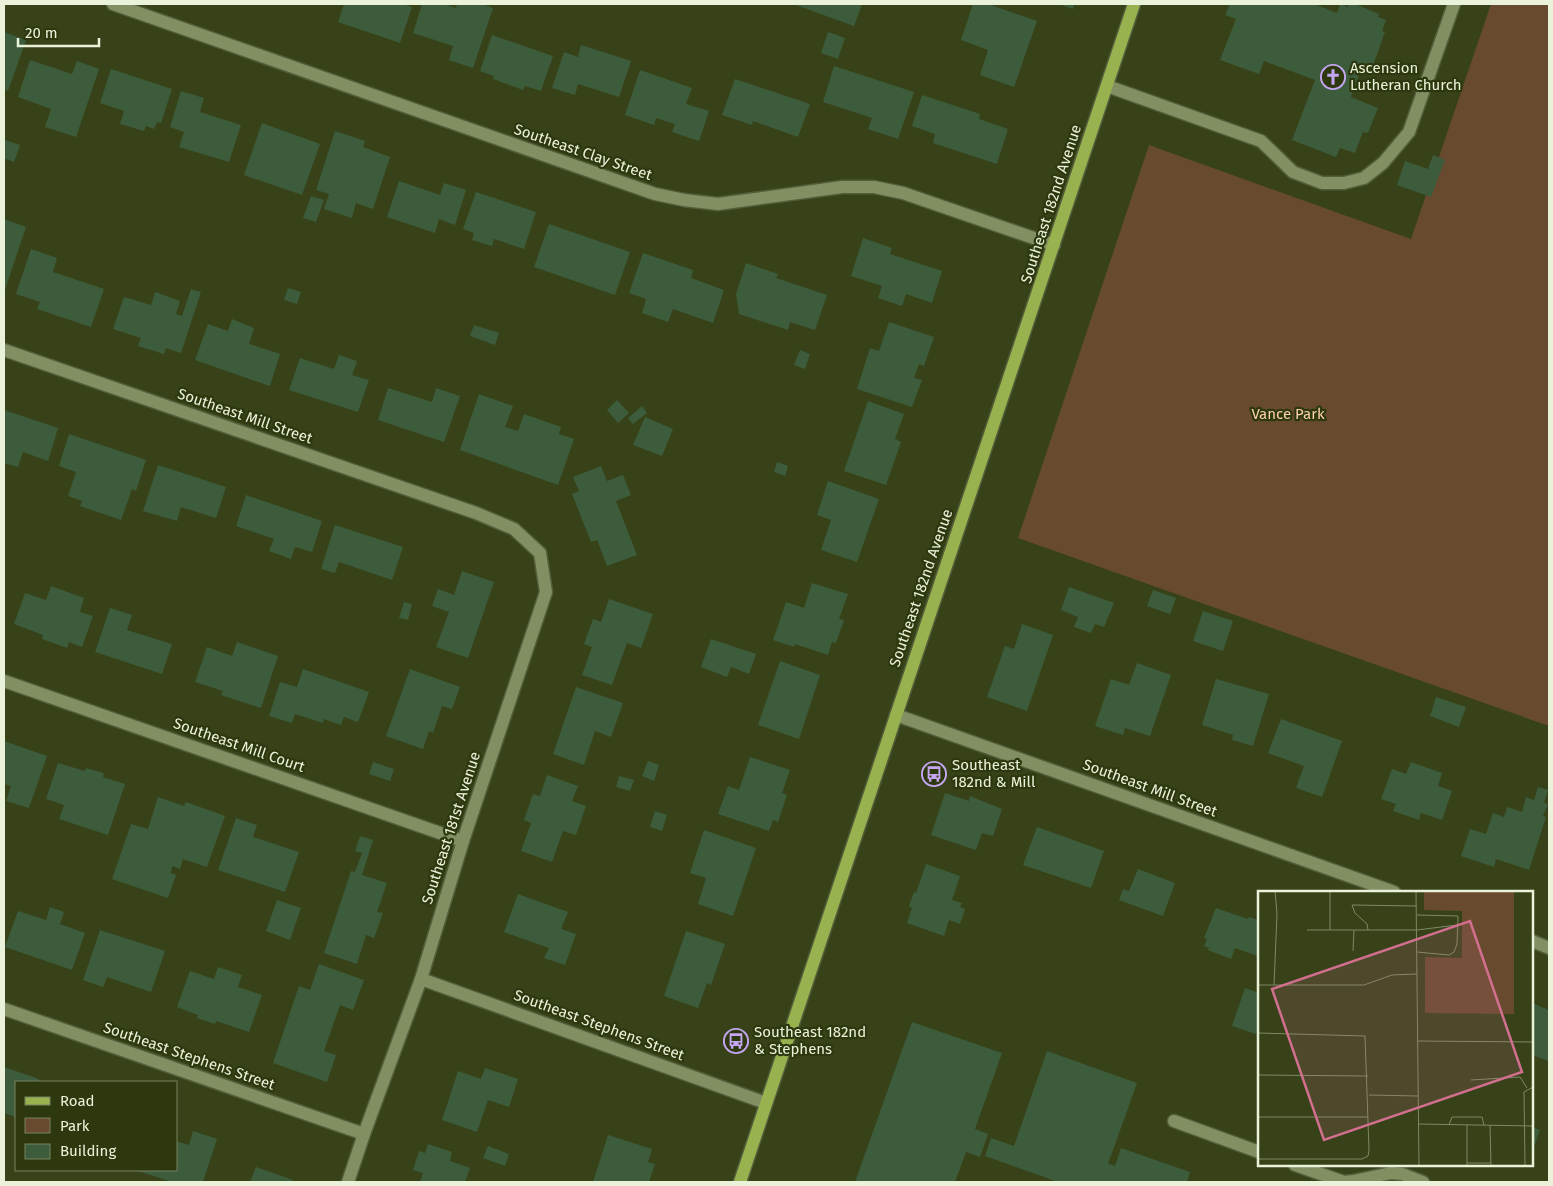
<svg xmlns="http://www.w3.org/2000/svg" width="1553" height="1186" viewBox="0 0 1553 1186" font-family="'Fira Sans',sans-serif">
  <rect width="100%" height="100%" fill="#374219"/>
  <polygon fill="#684a2e" points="1491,4 1549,4 1549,726 1018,538 1149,145 1411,239"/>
  <g fill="#3d5c3b">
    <polygon points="344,4 402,4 412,7 400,43 338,22"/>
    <polygon points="422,4 444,4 456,8 457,4 482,4 493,8 473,68 449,60 453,46 413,33"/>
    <polygon points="793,4 862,4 854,26"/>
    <polygon points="973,4 988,4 1037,21 1014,87 980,75 988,50 961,40"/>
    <polygon points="1059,4 1074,4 1073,9"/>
    <polygon points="1230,4 1314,4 1337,13 1340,4 1348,7 1349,4 1355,4 1379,14 1378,17 1386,20 1382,31 1385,32 1371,71 1362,67 1351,97 1378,108 1368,133 1363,132 1355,153 1340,148 1336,157 1292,140 1315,80 1264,61 1259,74 1220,60 1236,19 1225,15"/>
    <polygon points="4,32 26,40 8,91 4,89"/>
    <polygon points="828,32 845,38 838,59 821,53"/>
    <polygon points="492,35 553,56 541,91 525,86 523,90 493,79 494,76 480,71"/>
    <polygon points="581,45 631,61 619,97 578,84 575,95 552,88 564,52 578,57"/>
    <polygon points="30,60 72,74 77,61 99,69 76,137 45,127 51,109 18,97"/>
    <polygon points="834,66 914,92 898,139 868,129 872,118 823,102"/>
    <polygon points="111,69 172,89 161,123 157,122 154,129 146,126 144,131 120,124 124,111 100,103"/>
    <polygon points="640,70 692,88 686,104 709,111 699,141 672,132 675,124 656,118 654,125 625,115"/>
    <polygon points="735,79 810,104 798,137 753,121 752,125 722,115"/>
    <polygon points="181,91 204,98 200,112 241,125 229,162 179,147 184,132 170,127"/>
    <polygon points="922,95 980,114 979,119 1008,129 997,164 933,143 935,134 912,126"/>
    <polygon points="262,123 320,144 302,195 244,175"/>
    <polygon points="335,131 365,141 363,147 390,157 373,209 356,203 352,218 324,209 329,194 316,190"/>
    <polygon points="5,140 20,145 14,162 4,158 4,145"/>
    <polygon points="1433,155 1445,160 1431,197 1397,185 1405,161 1428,169"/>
    <polygon points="399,181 440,195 444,183 466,190 455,225 439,219 435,233 387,217"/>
    <polygon points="476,192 536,212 524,249 494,239 492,246 472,240 474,233 463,229"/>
    <polygon points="311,196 324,200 316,222 303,218"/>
    <polygon points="4,219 26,227 5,290 4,289"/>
    <polygon points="549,224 630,252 615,295 534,267"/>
    <polygon points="863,238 892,248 890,254 942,271 932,303 906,294 902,306 878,298 882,286 851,276"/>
    <polygon points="31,249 57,258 53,272 104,289 91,327 37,309 40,302 16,294"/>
    <polygon points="643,253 693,270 691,278 724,290 713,323 673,309 668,322 642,313 646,299 629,293"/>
    <polygon points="746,263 778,274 776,278 827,295 815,330 790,322 788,330 739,314 736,294"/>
    <polygon points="288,288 301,292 297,304 284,300"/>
    <polygon points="191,289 201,292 181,353 166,348 164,354 138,346 141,338 113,329 124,297 151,305 155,292 180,301 176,314 182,316"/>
    <polygon points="232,319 254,328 249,344 280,354 270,386 195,360 208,324 228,331"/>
    <polygon points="889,322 934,337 924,366 919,364 914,378 922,380 912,407 857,389 870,348 879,351"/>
    <polygon points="474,325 499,333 495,345 470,336"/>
    <polygon points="800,350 810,354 805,369 794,365"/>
    <polygon points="339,355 357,361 352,375 369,380 358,412 289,390 300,358 334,369"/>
    <polygon points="388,388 432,402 436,388 460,396 444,442 378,420"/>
    <polygon points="479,394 513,406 505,427 518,431 524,414 561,427 559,434 574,439 558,485 460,450"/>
    <polygon points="617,400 629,413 618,423 607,410"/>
    <polygon points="868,401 904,414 895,439 901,442 886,485 844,471"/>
    <polygon points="642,406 647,413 633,424 628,418"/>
    <polygon points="4,410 58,428 48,461 23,452 18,467 4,463"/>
    <polygon points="645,417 673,429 662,456 633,445"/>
    <polygon points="69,434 146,460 136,491 132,489 121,520 80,506 82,501 68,496 76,472 59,466"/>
    <polygon points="777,462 788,466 785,476 774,472"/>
    <polygon points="158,465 226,487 216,518 181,507 177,521 143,511"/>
    <polygon points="601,466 607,481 623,475 631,495 616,501 637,555 607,566 597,540 591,542 572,494 579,491 573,477"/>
    <polygon points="828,481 879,499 857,562 821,550 831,520 817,515"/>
    <polygon points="246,495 322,521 312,552 295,547 291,559 269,551 274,539 236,526"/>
    <polygon points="335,525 403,547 392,580 339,562 335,573 321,569"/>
    <polygon points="462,571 494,582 468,658 436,647 449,612 432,606 438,589 454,595"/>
    <polygon points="812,583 848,594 839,619 844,620 836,643 832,642 828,655 795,644 794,647 773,640 786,602 804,608"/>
    <polygon points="51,586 84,598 80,612 93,616 82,647 69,642 67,648 42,639 43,635 14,624 25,593 46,600"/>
    <polygon points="1069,587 1114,603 1104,627 1095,624 1091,633 1074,627 1078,617 1061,610"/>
    <polygon points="1153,590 1176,598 1170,614 1147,606"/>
    <polygon points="609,599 653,614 641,648 627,643 612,685 582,675 592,647 584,644 593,619 601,622"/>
    <polygon points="404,602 412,604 408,620 399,618"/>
    <polygon points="110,608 132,615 127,630 172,644 162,674 95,652"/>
    <polygon points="1203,611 1233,621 1223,651 1193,641"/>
    <polygon points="1022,624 1053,635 1027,711 987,697 1005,646 1014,649"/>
    <polygon points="711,639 756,654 749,674 731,667 727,677 701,667"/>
    <polygon points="237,642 278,656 261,708 221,695 223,691 195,682 207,647 232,656"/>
    <polygon points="780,661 820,675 799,739 758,725"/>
    <polygon points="1137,663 1171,675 1150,736 1125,728 1123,735 1095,726 1111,679 1129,685"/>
    <polygon points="303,669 369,692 358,722 344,717 341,725 324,719 323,723 295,714 292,723 269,716 280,682 297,687"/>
    <polygon points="410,669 460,687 452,709 442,706 433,733 429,731 423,749 386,736"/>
    <polygon points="1216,679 1269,694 1253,746 1232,740 1233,735 1202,725"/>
    <polygon points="576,687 623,703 611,737 595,731 584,765 553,754"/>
    <polygon points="1436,697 1466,707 1459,727 1430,716"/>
    <polygon points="1281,719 1342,741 1322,797 1296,788 1304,766 1268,753"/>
    <polygon points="4,741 47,756 29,808 6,801 11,786 4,784"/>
    <polygon points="750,757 790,770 782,793 787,795 778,822 773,820 769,831 718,814 728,786 739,790"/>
    <polygon points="648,761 659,765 654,781 642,776"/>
    <polygon points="373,762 394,769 390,781 369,774"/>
    <polygon points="1411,762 1442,773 1438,786 1452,791 1442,820 1421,813 1419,820 1393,811 1396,804 1381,799 1392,769 1406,774"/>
    <polygon points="58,763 85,771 86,768 104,773 103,777 125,784 108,835 59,819 64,805 46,799"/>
    <polygon points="547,775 578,786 572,801 586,806 576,835 563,831 552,862 521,851 531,823 524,820 533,794 540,796"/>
    <polygon points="619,776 634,780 630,791 616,787"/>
    <polygon points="1538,787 1548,790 1544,803 1548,804 1543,816 1546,817 1529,870 1496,859 1494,867 1461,856 1470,829 1486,834 1493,813 1504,817 1507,807 1522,812 1526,797 1534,800"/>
    <polygon points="945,793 969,801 970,796 1002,809 993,836 982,833 976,850 931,835"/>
    <polygon points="158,797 184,806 186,802 225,816 207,867 183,859 180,869 172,866 171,873 176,875 168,898 112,879 131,824 148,829"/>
    <polygon points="655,811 667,815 662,831 650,827"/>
    <polygon points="236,818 257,825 253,837 299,852 285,892 218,870"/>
    <polygon points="1037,827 1104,851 1091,888 1023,865"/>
    <polygon points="704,830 756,848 733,916 698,904 706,878 690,873"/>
    <polygon points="360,836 373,840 362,875 387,883 377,912 383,913 374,938 366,935 357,964 324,953 351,871 355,872 362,853 355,851"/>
    <polygon points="926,864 960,876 952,900 962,903 960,907 965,909 960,924 949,920 944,936 907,923 912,908 909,906 914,892 916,893"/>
    <polygon points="1138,869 1175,883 1163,916 1119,900 1123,889 1129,891"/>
    <polygon points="518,894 568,912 561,929 576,934 565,965 544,958 549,948 504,932"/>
    <polygon points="277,900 301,908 290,940 266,931"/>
    <polygon points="50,907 64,912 60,924 85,933 72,970 5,947 18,911 46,920"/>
    <polygon points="1216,908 1248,919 1249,917 1258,920 1257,924 1259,925 1259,952 1258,956 1235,948 1231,959 1208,950 1209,948 1204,946 1207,939 1204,938"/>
    <polygon points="100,930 165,951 151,992 107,977 103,987 83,980"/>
    <polygon points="686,931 725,944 711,985 707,983 698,1008 664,996"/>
    <polygon points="319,964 364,980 353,1010 340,1005 324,1051 336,1055 327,1082 273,1063 299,986 310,990"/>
    <polygon points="218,967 242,975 238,987 262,995 249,1032 216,1021 215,1024 197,1018 198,1015 177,1007 190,971 214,979"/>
    <polygon points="1245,988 1259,993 1259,1026 1256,1034 1232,1026"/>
    <polygon points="1532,1003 1549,1010 1549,1061 1532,1055"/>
    <polygon points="912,1022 1002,1053 975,1129 988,1134 980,1157 966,1152 955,1182 855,1182"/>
    <polygon points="1047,1051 1137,1083 1108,1164 1115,1166 1121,1148 1190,1172 1187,1182 1058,1182 985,1156 991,1138 1014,1146"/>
    <polygon points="4,1067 39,1079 38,1082 16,1082 16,1117 4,1113"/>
    <polygon points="485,1068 518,1079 509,1107 488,1100 477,1132 442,1120 458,1071 481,1079"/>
    <polygon points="1532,1127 1540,1130 1534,1147 1532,1146"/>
    <polygon points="193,1131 217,1139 203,1182 172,1182 135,1170 176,1170 176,1141 189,1145"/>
    <polygon points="608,1135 652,1149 648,1162 655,1164 649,1182 593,1182"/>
    <polygon points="428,1144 452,1152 450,1161 470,1168 465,1182 420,1182 423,1173 413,1170 419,1151 425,1153"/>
    <polygon points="488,1146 509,1154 505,1166 483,1158"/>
    <polygon points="256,1167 293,1180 292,1182 250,1182"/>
  </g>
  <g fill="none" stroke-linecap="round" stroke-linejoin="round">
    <defs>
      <g id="minor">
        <polyline points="113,4 655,194 684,200 718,204 842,187 874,187 903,193 1054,245"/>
        <polyline points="1107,86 1261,141 1293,172 1322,183 1344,183 1364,178 1383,163 1409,132 1454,4"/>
        <polyline points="4,350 476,513 514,529 540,553 546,592 463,841 421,979 364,1134 348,1182"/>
        <polyline points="4,681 463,841"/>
        <polyline points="896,715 1394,892"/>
        <polyline points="1532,941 1549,948"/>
        <polyline points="421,979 766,1103"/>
        <polyline points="4,1009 364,1134"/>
        <polyline points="1174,1121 1259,1152"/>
        <polyline points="1295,1165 1344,1182 1353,1181 1391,1173 1402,1174 1423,1182"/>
      </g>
      <polyline id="major" points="740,1182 1134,4"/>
    </defs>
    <use href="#minor" stroke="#535d39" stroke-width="15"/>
    <use href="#major" stroke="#535d39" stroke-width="15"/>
    <use href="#minor" stroke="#818f63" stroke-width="12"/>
    <use href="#major" stroke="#98b250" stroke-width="12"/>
  </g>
  <defs>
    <symbol id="church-ring" viewBox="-11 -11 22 22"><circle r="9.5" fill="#2d380e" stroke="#c5a7f1" stroke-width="1.5"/><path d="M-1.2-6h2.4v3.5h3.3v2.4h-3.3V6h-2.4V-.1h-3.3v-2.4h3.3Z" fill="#c5a7f1"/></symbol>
    <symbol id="bus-ring" viewBox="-11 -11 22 22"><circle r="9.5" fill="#2d380e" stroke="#c5a7f1" stroke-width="1.5"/><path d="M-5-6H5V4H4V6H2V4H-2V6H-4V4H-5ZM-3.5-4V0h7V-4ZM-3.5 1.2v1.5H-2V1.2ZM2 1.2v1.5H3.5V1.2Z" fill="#c5a7f1"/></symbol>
  </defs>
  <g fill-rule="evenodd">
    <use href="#church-ring" x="1319" y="63" width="28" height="28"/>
    <use href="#bus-ring" x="920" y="760" width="28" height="28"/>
    <use href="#bus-ring" x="722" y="1027" width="28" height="28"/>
  </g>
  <g text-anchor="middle" stroke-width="4.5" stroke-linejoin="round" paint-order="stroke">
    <g font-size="15" fill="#eaf2da" stroke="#2d380e" text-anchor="start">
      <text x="1350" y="73">Ascension<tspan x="1350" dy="17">Lutheran Church</tspan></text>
      <text x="952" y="770">Southeast<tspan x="952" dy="17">182nd &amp; Mill</tspan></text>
      <text x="754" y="1037">Southeast 182nd<tspan x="754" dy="17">&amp; Stephens</tspan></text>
    </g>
    <g font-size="15" fill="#eaf2da" stroke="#2d380e">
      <text transform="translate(583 152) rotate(19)" y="5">Southeast Clay Street</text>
      <text transform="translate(1051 204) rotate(-72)" y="5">Southeast 182nd Avenue</text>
      <text transform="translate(245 416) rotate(19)" y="5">Southeast Mill Street</text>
      <text transform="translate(921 588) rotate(-71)" y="5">Southeast 182nd Avenue</text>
      <text transform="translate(239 745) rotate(19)" y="5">Southeast Mill Court</text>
      <text transform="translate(1150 788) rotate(20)" y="5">Southeast Mill Street</text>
      <text transform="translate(451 828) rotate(-72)" y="5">Southeast 181st Avenue</text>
      <text transform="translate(599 1025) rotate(20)" y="5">Southeast Stephens Street</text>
      <text transform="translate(189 1056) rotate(19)" y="5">Southeast Stephens Street</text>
    </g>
    <g font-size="15" fill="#fed1aa" stroke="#2d380e">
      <text x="1288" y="419">Vance Park</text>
    </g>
  </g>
  <g transform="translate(1258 891)">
    <rect width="275" height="275" fill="#374219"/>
    <path d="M 166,0 L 256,0 L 256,123 L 167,122 L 167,66 L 204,67 L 204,20 L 166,19 Z" fill="#684a2e"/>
    <path fill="none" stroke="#7f8866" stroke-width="1" d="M 72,0 L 72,39M 158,0 L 161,275M 159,24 L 200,25 L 199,53 L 196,61 L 191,64 L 159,61M 49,39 L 159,39 L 199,34M 110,39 L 109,33 L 97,22 L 94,14 L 158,15M 95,60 L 96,39M 0,94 L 106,94 L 134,84 L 159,83M 16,94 L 19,23 L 17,0M 0,142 L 107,145 L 111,259 L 110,265 L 104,268 L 0,268M 160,150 L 275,151M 0,184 L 110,185M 213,189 L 262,186 L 269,197M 111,204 L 160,205M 0,226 L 110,226M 160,233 L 275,235M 191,234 L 194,226 L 224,226 L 226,234M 209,234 L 209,275M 232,234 L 233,275M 209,272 L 233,272M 267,275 L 266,201 L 275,196"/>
    <path fill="#d26f8e" fill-opacity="0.15" stroke="#d26f8e" stroke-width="2.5" d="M 212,30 L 264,181 L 66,249 L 14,98 Z"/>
    <rect width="275" height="275" fill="none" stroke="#eaf2da" stroke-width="2.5"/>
  </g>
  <rect width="1553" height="1186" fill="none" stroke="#eaf2da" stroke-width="10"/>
  <rect x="15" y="1081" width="162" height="90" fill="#2d380e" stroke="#798260"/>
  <rect x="25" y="1097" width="25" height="8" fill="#98b250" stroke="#798260"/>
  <text x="60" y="1106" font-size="15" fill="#eaf2da">Road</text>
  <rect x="25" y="1118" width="25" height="15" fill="#684a2e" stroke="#798260"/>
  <text x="60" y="1131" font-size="15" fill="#eaf2da">Park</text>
  <rect x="25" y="1144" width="25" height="15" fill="#3d5c3b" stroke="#798260"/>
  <text x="60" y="1156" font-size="15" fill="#eaf2da">Building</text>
  <path d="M18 38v8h81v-8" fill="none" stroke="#eaf2da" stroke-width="2.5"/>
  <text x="25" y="38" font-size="15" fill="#eaf2da" stroke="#2d380e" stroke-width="4" paint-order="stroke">20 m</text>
</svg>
